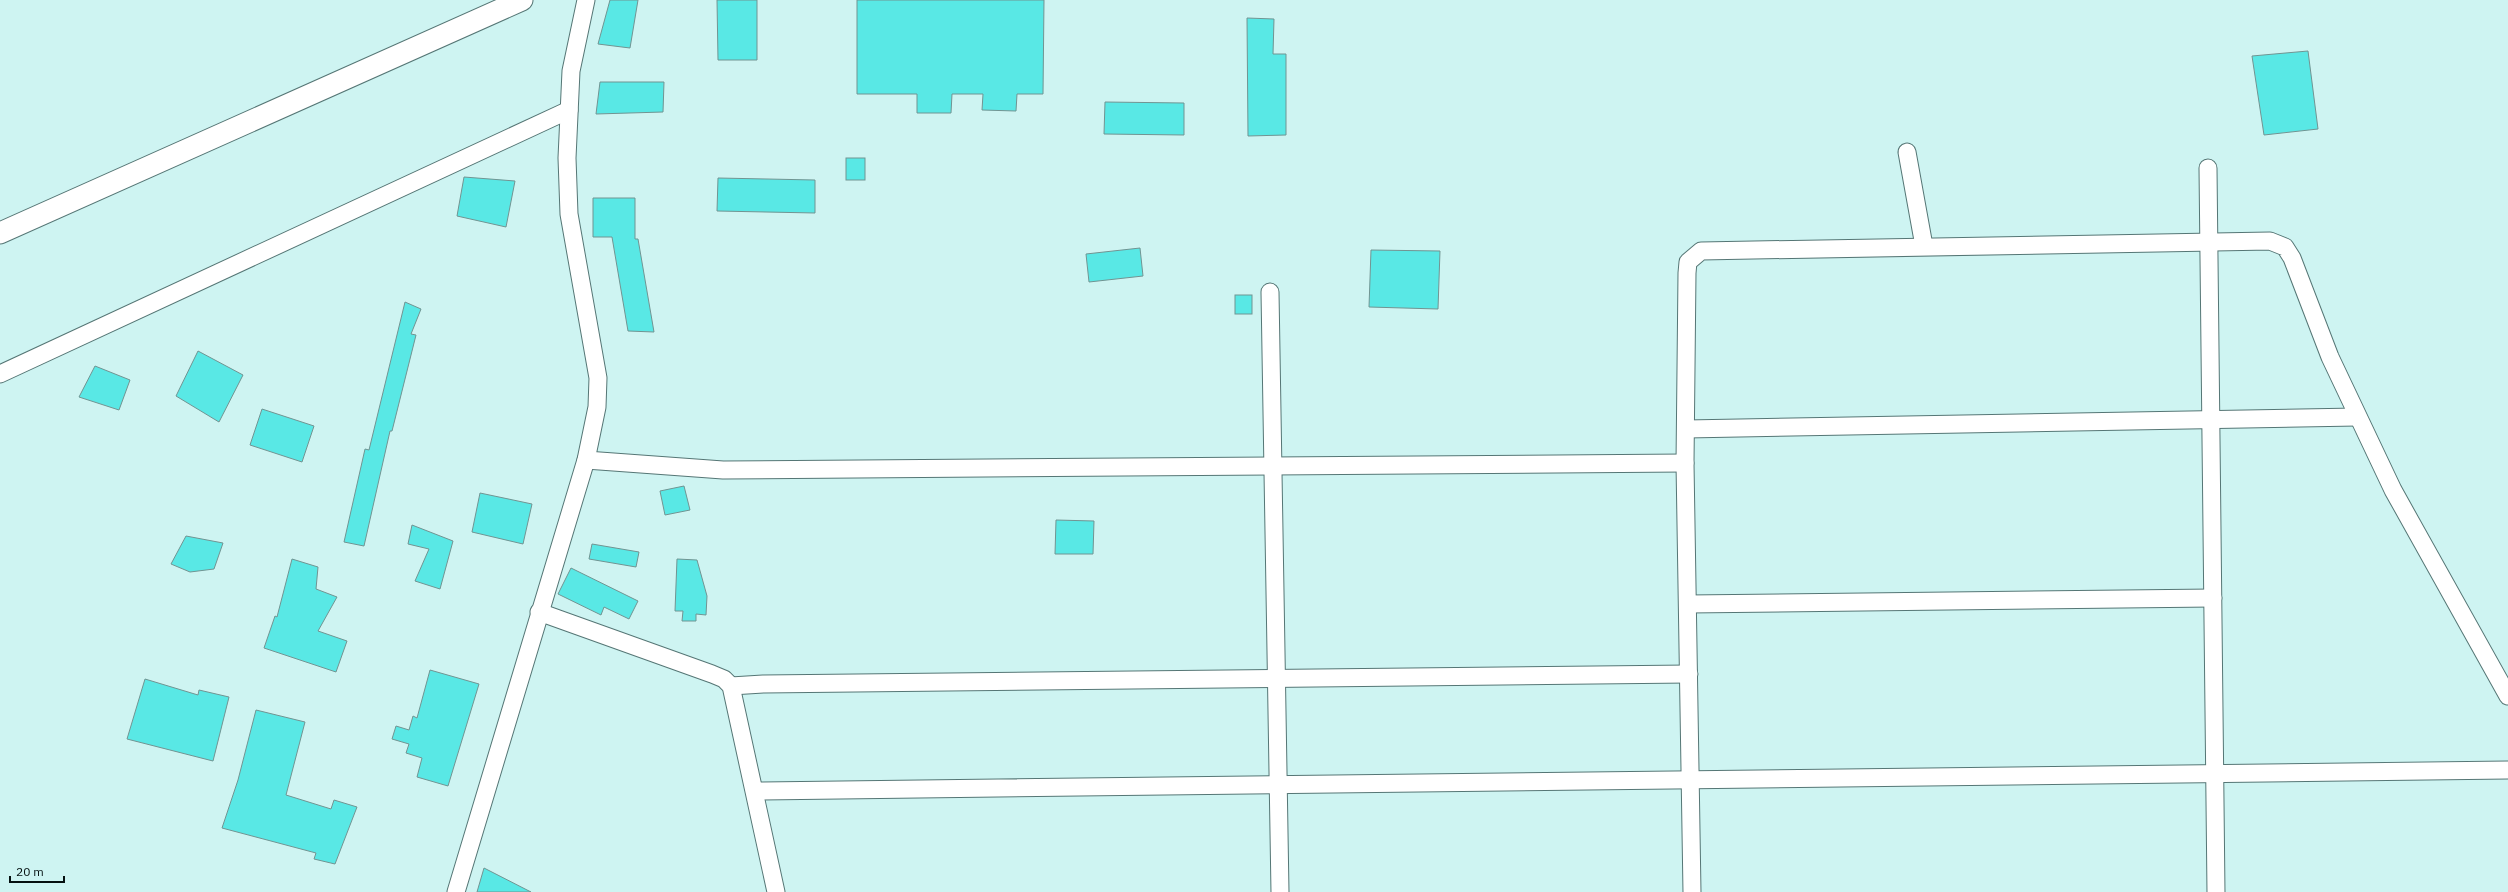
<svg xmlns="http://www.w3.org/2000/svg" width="2508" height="892" viewBox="0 0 2508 892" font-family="'IBM Plex Sans',sans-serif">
  <rect width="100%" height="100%" fill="#cef4f2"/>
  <g fill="#59e8e5" stroke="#719492">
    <polygon points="610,0 638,0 630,48 598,44"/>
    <polygon points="717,0 757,0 757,60 718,60"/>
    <polygon points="857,0 1044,0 1043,94 1017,94 1016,111 982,110 983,94 952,94 951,113 917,113 917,94 857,94"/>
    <polygon points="1247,18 1274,19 1273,54 1286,54 1286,135 1248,136"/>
    <polygon points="2308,51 2318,129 2264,135 2252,56"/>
    <polygon points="600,82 664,82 663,112 596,114"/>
    <polygon points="1105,102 1184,103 1184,135 1104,134"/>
    <rect x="846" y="158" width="19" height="22"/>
    <polygon points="464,177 515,181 506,227 457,216"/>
    <polygon points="718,178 815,180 815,213 717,211"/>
    <polygon points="593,198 635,198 635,239 638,239 654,332 628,331 612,237 593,237"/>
    <polygon points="1140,248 1143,276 1089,282 1086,254"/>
    <polygon points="1371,250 1440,251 1438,309 1369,307"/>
    <rect x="1235" y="295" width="17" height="19"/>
    <polygon points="405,302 421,309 411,334 416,335 392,431 390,431 364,546 344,542 365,449 369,450"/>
    <polygon points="198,351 243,375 219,422 176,396"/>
    <polygon points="95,366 130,380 119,410 79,397"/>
    <polygon points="262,409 314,426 302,462 250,445"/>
    <polygon points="684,486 690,510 665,515 660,491"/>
    <polygon points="480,493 532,504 523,544 472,532"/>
    <polygon points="1056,520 1094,521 1093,554 1055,554"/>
    <polygon points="412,525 453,541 440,589 415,581 429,549 408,544"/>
    <polygon points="186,536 223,543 214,569 190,572 171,564"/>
    <polygon points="592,544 639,552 636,567 589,559"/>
    <polygon points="292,559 318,567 316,589 337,597 318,631 347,641 336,672 264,648 275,616 277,617"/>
    <polygon points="677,559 697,560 707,596 706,615 696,614 696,621 682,621 683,611 675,611"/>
    <polygon points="571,568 638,601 629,619 604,607 601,615 558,594"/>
    <polygon points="430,670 479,684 448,786 417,777 422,758 406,753 409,744 392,739 396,726 409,730 413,716 417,718"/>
    <polygon points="145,679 198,695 199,690 229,697 213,761 127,739"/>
    <polygon points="256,710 305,722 286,795 331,809 334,800 357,807 335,864 314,859 316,853 222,828 238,780"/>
    <polygon points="484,868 531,892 477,892"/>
  </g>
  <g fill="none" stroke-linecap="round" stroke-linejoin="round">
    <defs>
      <g id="minor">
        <polyline points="1907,152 1924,246"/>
        <polyline points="2208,168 2216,892"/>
        <polyline points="1270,292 1280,892"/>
        <polyline points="0,374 569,110"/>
        <polyline points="1686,429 2357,417"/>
        <polyline points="586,460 723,470 1685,463"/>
        <polyline points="1688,604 2213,598"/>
        <polyline points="539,612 712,674 724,679 731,686 776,892"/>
        <polyline points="731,686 763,684 1689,674"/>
        <polyline points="755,791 2508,770"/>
        <polyline points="456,892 586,460 597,407 598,378 569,214 567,158 571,71 586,0"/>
        <polyline points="1692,892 1685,463 1687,273 1688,262 1701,251 2270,241 2285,247 2292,258 2330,357 2393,490 2508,696"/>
      </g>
      <polyline id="tertiary" points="0,233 522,0"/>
    </defs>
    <use href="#minor" stroke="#557675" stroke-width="19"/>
    <use href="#tertiary" stroke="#557675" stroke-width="23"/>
    <use href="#minor" stroke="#fff" stroke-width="17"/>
    <use href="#tertiary" stroke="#fff" stroke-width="21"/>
  </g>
  <path d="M10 876v6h54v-6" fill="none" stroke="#051111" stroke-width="2"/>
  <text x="16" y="876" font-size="12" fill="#051111" stroke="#cef4f2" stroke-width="3" paint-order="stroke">20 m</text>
</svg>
